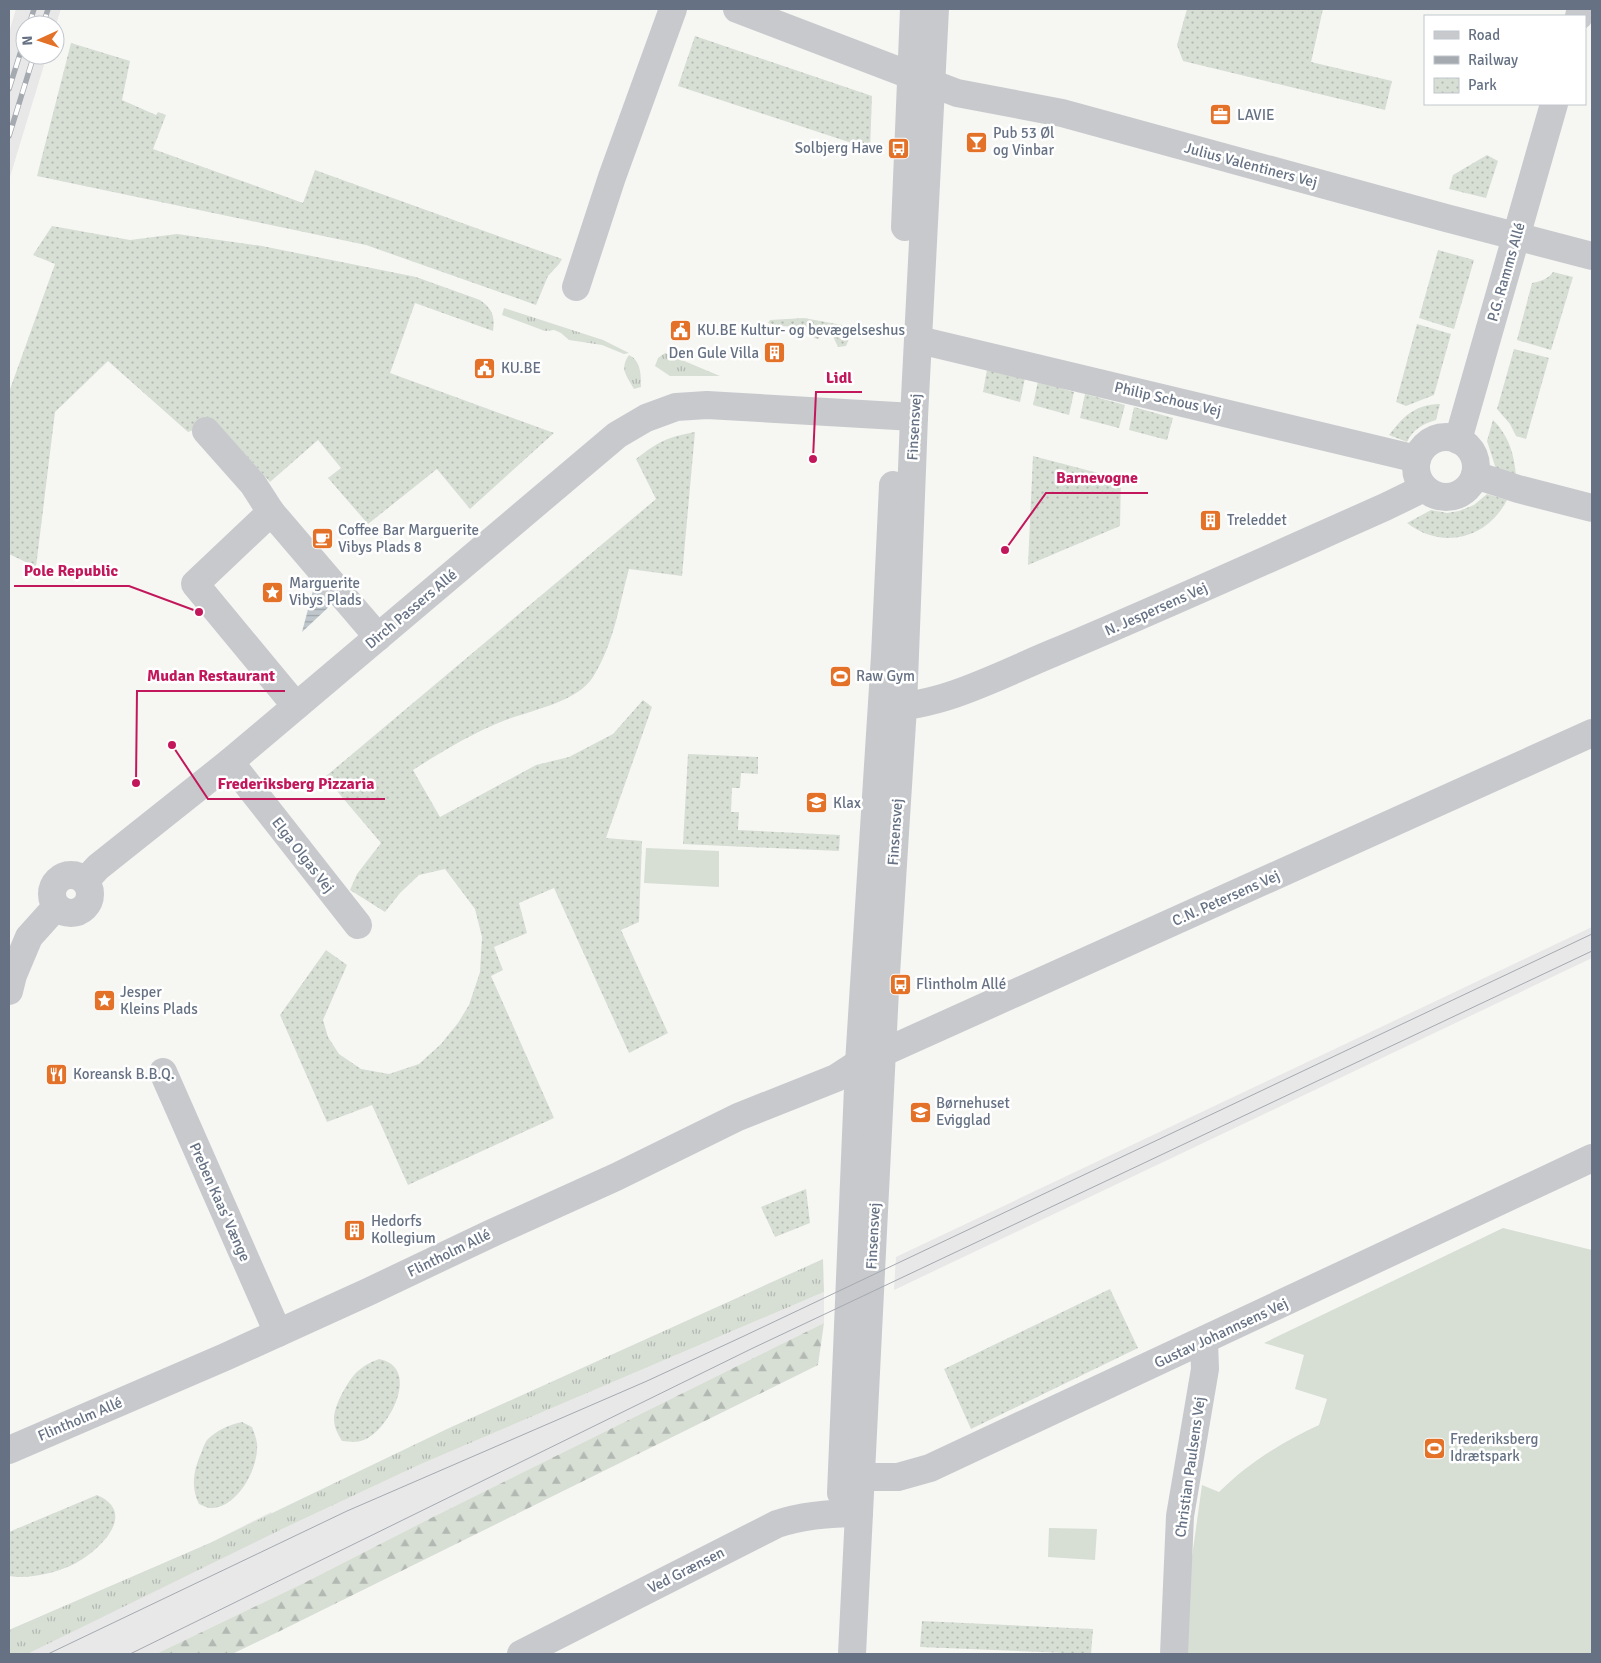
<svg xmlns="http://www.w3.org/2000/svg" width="1601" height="1663" viewBox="0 0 1601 1663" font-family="Signika,sans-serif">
  <defs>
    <pattern id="grass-tufts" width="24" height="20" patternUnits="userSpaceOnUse" patternTransform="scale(1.25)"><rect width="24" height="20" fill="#d7ded4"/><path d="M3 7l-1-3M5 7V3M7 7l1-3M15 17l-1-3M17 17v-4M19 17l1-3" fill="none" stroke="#b2b8b2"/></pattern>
    <pattern id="forest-firs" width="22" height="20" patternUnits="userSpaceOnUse" patternTransform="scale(1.25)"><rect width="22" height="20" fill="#d7ded4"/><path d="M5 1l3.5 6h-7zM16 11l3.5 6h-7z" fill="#b2b8b2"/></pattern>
    <pattern id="park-dots" width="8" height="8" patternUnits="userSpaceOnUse" patternTransform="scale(1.25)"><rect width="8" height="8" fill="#d7ded4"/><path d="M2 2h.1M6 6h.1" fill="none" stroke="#b2b8b2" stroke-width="1.8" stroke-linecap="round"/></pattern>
    <pattern id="water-rules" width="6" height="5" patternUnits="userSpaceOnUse" patternTransform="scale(1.25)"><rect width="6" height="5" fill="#bfc7cc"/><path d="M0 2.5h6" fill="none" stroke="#9fa6ab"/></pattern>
  </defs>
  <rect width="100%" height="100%" fill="#f6f7f3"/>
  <g fill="#e7e8e7">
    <polygon points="16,9 61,9 55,27 55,25 25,25 25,55 47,55 9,180 9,33"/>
    <polygon points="1592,927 1592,958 894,1290 896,1257"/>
    <polygon points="824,1292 824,1323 427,1520 304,1583 156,1654 9,1654 9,1630 210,1543 271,1512 280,1530 421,1464"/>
  </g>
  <g fill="url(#grass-tufts)">
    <polygon points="504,308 603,340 629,353 624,354 602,345 569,340 561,333 554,330 545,331 502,315"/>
    <polygon points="665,353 720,376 670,376 655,366 658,358"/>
    <path d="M 629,355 C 641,361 641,374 641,387 L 634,389 C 627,376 619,369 629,355 Z"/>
    <polygon points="823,1259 824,1292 421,1464 280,1530 27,1654 9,1654 9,1630 210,1543 447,1429"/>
  </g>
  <polygon fill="url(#forest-firs)" points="824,1323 818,1365 280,1631 232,1654 156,1654 304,1583 427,1520"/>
  <g fill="url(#park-dots)">
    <polygon points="1187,9 1323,9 1311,62 1392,81 1385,110 1183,61 1177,45"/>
    <polygon points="695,36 872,96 870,149 678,86"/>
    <polygon points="71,43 130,61 122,100 156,115 158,112 166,115 153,149 303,203 315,170 562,259 559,264 548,276 536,305 366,245 37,176"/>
    <polygon points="1487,155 1498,161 1486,198 1449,189 1453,175"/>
    <path d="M 52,226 L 130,240 L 177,234 L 262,246 L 416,277 L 480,300 C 493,309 495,317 493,331 L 415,303 L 390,373 L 554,433 L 470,509 L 437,469 L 368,524 L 328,478 L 341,468 L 318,440 L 270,482 L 216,422 L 188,432 L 108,361 L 55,412 L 36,567 L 9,554 L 9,392 L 55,264 L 33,255 Z"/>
    <polygon points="1438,250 1474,260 1454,329 1419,318"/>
    <path d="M 1553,272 L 1573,277 L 1551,350 L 1517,340 L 1532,283 C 1541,281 1548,279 1553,272 Z"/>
    <polygon points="804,318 842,325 866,327 864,336 851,334 846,346 838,347 830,330 825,331 821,337 818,339 814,338 812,330 807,327 779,326 768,323 770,320"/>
    <polygon points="1417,324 1451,334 1434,395 1406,406 1396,402"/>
    <polygon points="1514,349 1549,358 1526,439 1516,436 1510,424 1497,409"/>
    <polygon points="987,369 1025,378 1020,402 983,392"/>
    <polygon points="1038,381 1074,392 1069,415 1033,405"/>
    <polygon points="1085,394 1125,405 1119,428 1080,418"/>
    <path d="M 1440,404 L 1436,420 C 1423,424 1413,429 1407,442 L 1389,435 C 1404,416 1414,405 1440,404 Z"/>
    <polygon points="1134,407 1173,418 1167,440 1129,430"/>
    <path d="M 1493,420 C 1509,436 1514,454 1516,476 L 1496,469 L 1487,441 Z"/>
    <path d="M 695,432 L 682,576 L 629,569 C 619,605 614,644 593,677 C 576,703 531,710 503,721 C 471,734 441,752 413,770 L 440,817 L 536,765 L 569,757 L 613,734 L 643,700 L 652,707 L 606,838 L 642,841 L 639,922 L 621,930 L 668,1033 L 629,1053 L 554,888 L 519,903 L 527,933 L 494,947 L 503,970 L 491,976 L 554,1118 L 408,1185 L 372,1105 L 327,1122 L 280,1015 L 326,950 L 347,965 L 323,1020 L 328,1037 L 339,1054 L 361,1069 L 389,1074 L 419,1064 L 441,1044 L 458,1023 L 469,1005 L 480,972 L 482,937 L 475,909 L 445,869 L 419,875 L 400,893 L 385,912 L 350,890 L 357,874 L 381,843 L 325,777 L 656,499 L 636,459 C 658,442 667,437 695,432 Z"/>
    <polygon points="1033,456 1121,479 1120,526 1028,565"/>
    <path d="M 1487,494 L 1507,500 C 1487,539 1442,550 1407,523 L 1431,510 L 1447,513 L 1459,511 L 1474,505 Z"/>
    <polygon points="688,754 758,757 758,774 741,773 740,788 732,788 731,812 739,812 738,830 840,835 839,851 683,844"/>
    <polygon points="806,1189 810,1223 775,1237 761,1207"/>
    <polygon points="1110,1289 1138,1348 971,1429 944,1369"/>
    <path d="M 379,1359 C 420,1367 392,1424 368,1438 C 360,1443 351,1442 342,1441 C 338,1434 334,1428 334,1419 C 334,1405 348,1380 358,1371 C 365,1365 371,1362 379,1359 Z"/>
    <path d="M 242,1422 L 252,1427 C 255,1435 258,1442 257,1450 C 256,1472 236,1509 210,1508 C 207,1508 202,1505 199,1504 C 190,1486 194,1469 202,1451 C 203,1447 205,1443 207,1440 C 217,1430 228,1425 242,1422 Z"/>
    <path d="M 97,1495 C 141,1514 95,1555 70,1566 C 51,1574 29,1579 9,1576 L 9,1532 Z"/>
    <polygon points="922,1621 1093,1629 1091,1654 920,1647"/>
  </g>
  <g fill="#d7ded4">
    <polygon points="646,848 719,851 719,887 644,883"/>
    <path d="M 1503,1228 L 1592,1250 L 1592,1654 L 1187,1654 L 1190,1571 L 1202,1485 L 1219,1492 C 1248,1463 1282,1442 1319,1425 L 1327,1399 L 1295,1389 L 1304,1355 L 1264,1343 Z"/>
    <polygon points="1049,1528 1097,1529 1095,1560 1048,1557"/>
  </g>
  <polygon fill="url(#water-rules)" points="315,583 334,602 302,632"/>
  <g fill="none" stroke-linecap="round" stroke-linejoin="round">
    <g stroke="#c7c9cd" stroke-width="28">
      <polyline points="737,9 957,93 1062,113 1446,218 1592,256"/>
      <polyline points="1579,16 1581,9"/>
      <polyline points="905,227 914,9"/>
      <polyline points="576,287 612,177 673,9"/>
      <polyline points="919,340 1417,459"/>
      <polyline points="206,431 253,484 271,512"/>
      <circle cx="1446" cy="467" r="30"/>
      <polyline points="1458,440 1554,104"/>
      <polyline points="1475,475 1518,489 1592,508"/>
      <polyline points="296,706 195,584 271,512 378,637"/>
      <path d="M 886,707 C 942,707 1002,674 1053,653 C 1165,606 1275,556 1385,507 L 1424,488"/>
      <polyline points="230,762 358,925"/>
      <circle cx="71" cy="894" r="19"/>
      <polyline points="85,881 98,867 230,762 617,435 646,418 676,407 707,405 914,417"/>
      <polyline points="9,991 13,975 29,937 56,907"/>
      <polyline points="163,1072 278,1333"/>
      <polyline points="9,1450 225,1357 368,1292 490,1234 616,1177 738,1117 836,1078 859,1063 882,1053 1592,733"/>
      <polyline points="842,1477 898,1477 930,1468 1592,1158"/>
      <polyline points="841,1493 859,1063 885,656 893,485"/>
      <path d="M 521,1654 L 777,1524 C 804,1515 831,1513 859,1513"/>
      <polyline points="852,1654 885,990 903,707 914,417 935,9"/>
      <polyline points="1174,1654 1180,1516 1205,1369 1204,1341"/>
    </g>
    <g stroke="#a5a9b0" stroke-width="1">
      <polyline points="48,1654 347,1511 647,1381 744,1336 1592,934"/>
      <polyline points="130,1654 751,1349 1592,951"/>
    </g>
    <defs>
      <g id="rail">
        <polyline points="29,25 34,9"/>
        <polyline points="43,25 48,9"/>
        <polyline points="9,89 25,38"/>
        <polyline points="9,136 34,55"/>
      </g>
    </defs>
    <use href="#rail" stroke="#a5a9b0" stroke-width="5.5"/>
    <use href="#rail" stroke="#fff" stroke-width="4" stroke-dasharray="11" stroke-linecap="butt"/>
  </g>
  <defs>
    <symbol id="office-square" viewBox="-11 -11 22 22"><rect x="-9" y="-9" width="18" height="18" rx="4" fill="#e37127" stroke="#fff"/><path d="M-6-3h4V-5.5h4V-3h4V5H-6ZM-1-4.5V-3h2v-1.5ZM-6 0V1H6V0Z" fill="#fff"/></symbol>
    <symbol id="bar-square" viewBox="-11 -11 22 22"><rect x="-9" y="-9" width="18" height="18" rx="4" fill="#e37127" stroke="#fff"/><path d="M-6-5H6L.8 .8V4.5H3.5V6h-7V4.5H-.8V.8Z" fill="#fff"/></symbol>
    <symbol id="bus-square" viewBox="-11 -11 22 22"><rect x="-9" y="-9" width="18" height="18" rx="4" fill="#e37127" stroke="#fff"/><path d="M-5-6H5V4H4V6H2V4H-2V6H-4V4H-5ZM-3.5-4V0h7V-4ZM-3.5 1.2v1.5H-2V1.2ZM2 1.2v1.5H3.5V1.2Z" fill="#fff"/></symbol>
    <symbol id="civic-square" viewBox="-11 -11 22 22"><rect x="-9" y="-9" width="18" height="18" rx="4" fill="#e37127" stroke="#fff"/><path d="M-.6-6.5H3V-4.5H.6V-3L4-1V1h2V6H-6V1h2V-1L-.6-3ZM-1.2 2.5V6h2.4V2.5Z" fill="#fff"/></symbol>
    <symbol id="building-square" viewBox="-11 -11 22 22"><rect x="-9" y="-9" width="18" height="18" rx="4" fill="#e37127" stroke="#fff"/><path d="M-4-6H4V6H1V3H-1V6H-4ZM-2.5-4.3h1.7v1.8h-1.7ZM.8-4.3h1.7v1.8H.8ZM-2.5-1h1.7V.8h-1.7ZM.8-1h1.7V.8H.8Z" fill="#fff"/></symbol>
    <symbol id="cafe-square" viewBox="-11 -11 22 22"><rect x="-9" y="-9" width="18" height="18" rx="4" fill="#e37127" stroke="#fff"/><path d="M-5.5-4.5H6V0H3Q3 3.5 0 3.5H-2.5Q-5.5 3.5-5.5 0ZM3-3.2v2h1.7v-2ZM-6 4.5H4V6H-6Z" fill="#fff"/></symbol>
    <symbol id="sight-square" viewBox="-11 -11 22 22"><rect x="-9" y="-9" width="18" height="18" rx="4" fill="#e37127" stroke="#fff"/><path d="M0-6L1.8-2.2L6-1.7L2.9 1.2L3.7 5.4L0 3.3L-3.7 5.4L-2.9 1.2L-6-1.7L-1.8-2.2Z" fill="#fff"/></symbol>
    <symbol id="stadium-square" viewBox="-11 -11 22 22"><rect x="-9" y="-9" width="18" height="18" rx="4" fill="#e37127" stroke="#fff"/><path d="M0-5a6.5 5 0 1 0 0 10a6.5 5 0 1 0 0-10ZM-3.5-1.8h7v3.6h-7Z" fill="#fff"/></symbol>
    <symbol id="school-square" viewBox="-11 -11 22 22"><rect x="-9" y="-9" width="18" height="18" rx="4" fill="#e37127" stroke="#fff"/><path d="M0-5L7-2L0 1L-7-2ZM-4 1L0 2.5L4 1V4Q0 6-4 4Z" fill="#fff"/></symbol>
    <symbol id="restaurant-square" viewBox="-11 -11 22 22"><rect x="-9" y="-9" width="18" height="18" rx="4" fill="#e37127" stroke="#fff"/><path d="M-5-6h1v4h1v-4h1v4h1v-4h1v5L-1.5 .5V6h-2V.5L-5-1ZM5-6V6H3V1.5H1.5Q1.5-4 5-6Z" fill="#fff"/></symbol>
  </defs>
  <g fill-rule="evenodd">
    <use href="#office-square" x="1208" y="102" width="25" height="25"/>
    <use href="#bar-square" x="964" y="130" width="25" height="25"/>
    <use href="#bus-square" x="886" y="136" width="25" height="25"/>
    <use href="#civic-square" x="668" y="318" width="25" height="25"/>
    <use href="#building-square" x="762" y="340" width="25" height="25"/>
    <use href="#civic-square" x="472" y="356" width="25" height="25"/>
    <use href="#building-square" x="1198" y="508" width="25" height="25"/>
    <use href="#cafe-square" x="310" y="526" width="25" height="25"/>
    <use href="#sight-square" x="260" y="580" width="25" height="25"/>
    <use href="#stadium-square" x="828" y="664" width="25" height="25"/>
    <use href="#school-square" x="804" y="790" width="25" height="25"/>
    <use href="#bus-square" x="888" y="972" width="25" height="25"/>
    <use href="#sight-square" x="92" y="988" width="25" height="25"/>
    <use href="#restaurant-square" x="44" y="1062" width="25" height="25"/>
    <use href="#school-square" x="908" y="1100" width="25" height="25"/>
    <use href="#building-square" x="342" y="1218" width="25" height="25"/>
    <use href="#stadium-square" x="1422" y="1436" width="25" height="25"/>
  </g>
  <g text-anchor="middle" stroke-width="5" stroke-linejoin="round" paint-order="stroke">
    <g font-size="15" fill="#667284" stroke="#fff" text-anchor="start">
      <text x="1237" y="120">LAVIE</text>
      <text x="993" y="138">Pub 53 Øl<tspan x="993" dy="17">og Vinbar</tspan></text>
      <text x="883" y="153" text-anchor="end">Solbjerg Have</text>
      <text x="697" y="335">KU.BE Kultur- og bevægelseshus</text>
      <text x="759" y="358" text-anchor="end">Den Gule Villa</text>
      <text x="501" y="373">KU.BE</text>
      <text x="1227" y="525">Treleddet</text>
      <text x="338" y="535">Coffee Bar Marguerite<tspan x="338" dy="17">Vibys Plads 8</tspan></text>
      <text x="289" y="588">Marguerite<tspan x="289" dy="17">Vibys Plads</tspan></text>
      <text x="856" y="681">Raw Gym</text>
      <text x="833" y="808">Klax</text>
      <text x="916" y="989">Flintholm Allé</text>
      <text x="120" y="997">Jesper<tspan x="120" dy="17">Kleins Plads</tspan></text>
      <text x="73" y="1079">Koreansk B.B.Q.</text>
      <text x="936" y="1108">Børnehuset<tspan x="936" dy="17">Evigglad</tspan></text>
      <text x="371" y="1226">Hedorfs<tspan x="371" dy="17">Kollegium</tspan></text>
      <text x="1450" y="1444">Frederiksberg<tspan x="1450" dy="17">Idrætspark</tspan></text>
    </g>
    <g font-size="15" fill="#667284" stroke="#fff">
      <text transform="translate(1251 165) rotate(15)" y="5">Julius Valentiners Vej</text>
      <text transform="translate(1506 272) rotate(-74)" y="5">P.G. Ramms Allé</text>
      <text transform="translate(1168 399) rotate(13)" y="5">Philip Schous Vej</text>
      <text transform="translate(914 427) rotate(-87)" y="5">Finsensvej</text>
      <text transform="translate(411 609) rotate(-40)" y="5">Dirch Passers Allé</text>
      <text transform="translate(1156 609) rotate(-24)" y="5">N. Jespersens Vej</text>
      <text transform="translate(895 832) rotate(-86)" y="5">Finsensvej</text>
      <text transform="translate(303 855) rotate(52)" y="5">Elga Olgas Vej</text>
      <text transform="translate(1226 898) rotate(-24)" y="5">C.N. Petersens Vej</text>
      <text transform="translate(220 1202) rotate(66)" y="5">Preben Kaas' Vænge</text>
      <text transform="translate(873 1236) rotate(-87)" y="5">Finsensvej</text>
      <text transform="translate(449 1253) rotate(-26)" y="5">Flintholm Allé</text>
      <text transform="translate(1221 1333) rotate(-25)" y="5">Gustav Johannsens Vej</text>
      <text transform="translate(80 1419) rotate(-23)" y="5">Flintholm Allé</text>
      <text transform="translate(1190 1467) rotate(-82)" y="5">Christian Paulsens Vej</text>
      <text transform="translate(686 1570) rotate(-27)" y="5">Ved Grænsen</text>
    </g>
  </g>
  <path fill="none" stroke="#c2185b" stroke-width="2" d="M813 459L816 392H862M1005 550L1046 493H1148M199 612L129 586H14M136 783L137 691H285M172 745L208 799H385"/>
  <g fill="#c2185b" stroke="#fff" stroke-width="2">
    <circle cx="813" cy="459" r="5"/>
    <circle cx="1005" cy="550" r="5"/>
    <circle cx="199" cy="612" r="5"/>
    <circle cx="136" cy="783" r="5"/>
    <circle cx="172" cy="745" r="5"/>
  </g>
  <g font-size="16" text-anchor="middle" font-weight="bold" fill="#c2185b" stroke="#fff" stroke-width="5" stroke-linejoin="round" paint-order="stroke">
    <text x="839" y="383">Lidl</text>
    <text x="1097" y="483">Barnevogne</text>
    <text x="71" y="576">Pole Republic</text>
    <text x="211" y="681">Mudan Restaurant</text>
    <text x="296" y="789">Frederiksberg Pizzaria</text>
  </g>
  <rect width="1601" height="1663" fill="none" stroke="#667284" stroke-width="20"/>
  <rect x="1424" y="15" width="162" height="90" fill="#ffffff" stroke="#c2c7ce"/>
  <rect x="1434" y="31" width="25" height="8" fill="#c7c9cd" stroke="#c2c7ce"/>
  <text x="1468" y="40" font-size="15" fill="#667284">Road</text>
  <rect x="1434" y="56" width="25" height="8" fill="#a5a9b0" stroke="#c2c7ce"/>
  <text x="1468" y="65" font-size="15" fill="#667284">Railway</text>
  <rect x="1434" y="78" width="25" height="15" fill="url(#park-dots)" stroke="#c2c7ce"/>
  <text x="1468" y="90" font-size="15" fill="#667284">Park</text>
  <g transform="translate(40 40) rotate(267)"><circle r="24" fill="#ffffff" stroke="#c2c7ce"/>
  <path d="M0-4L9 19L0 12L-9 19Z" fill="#e37127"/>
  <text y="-8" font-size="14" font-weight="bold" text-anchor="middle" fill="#667284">N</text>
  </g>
</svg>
